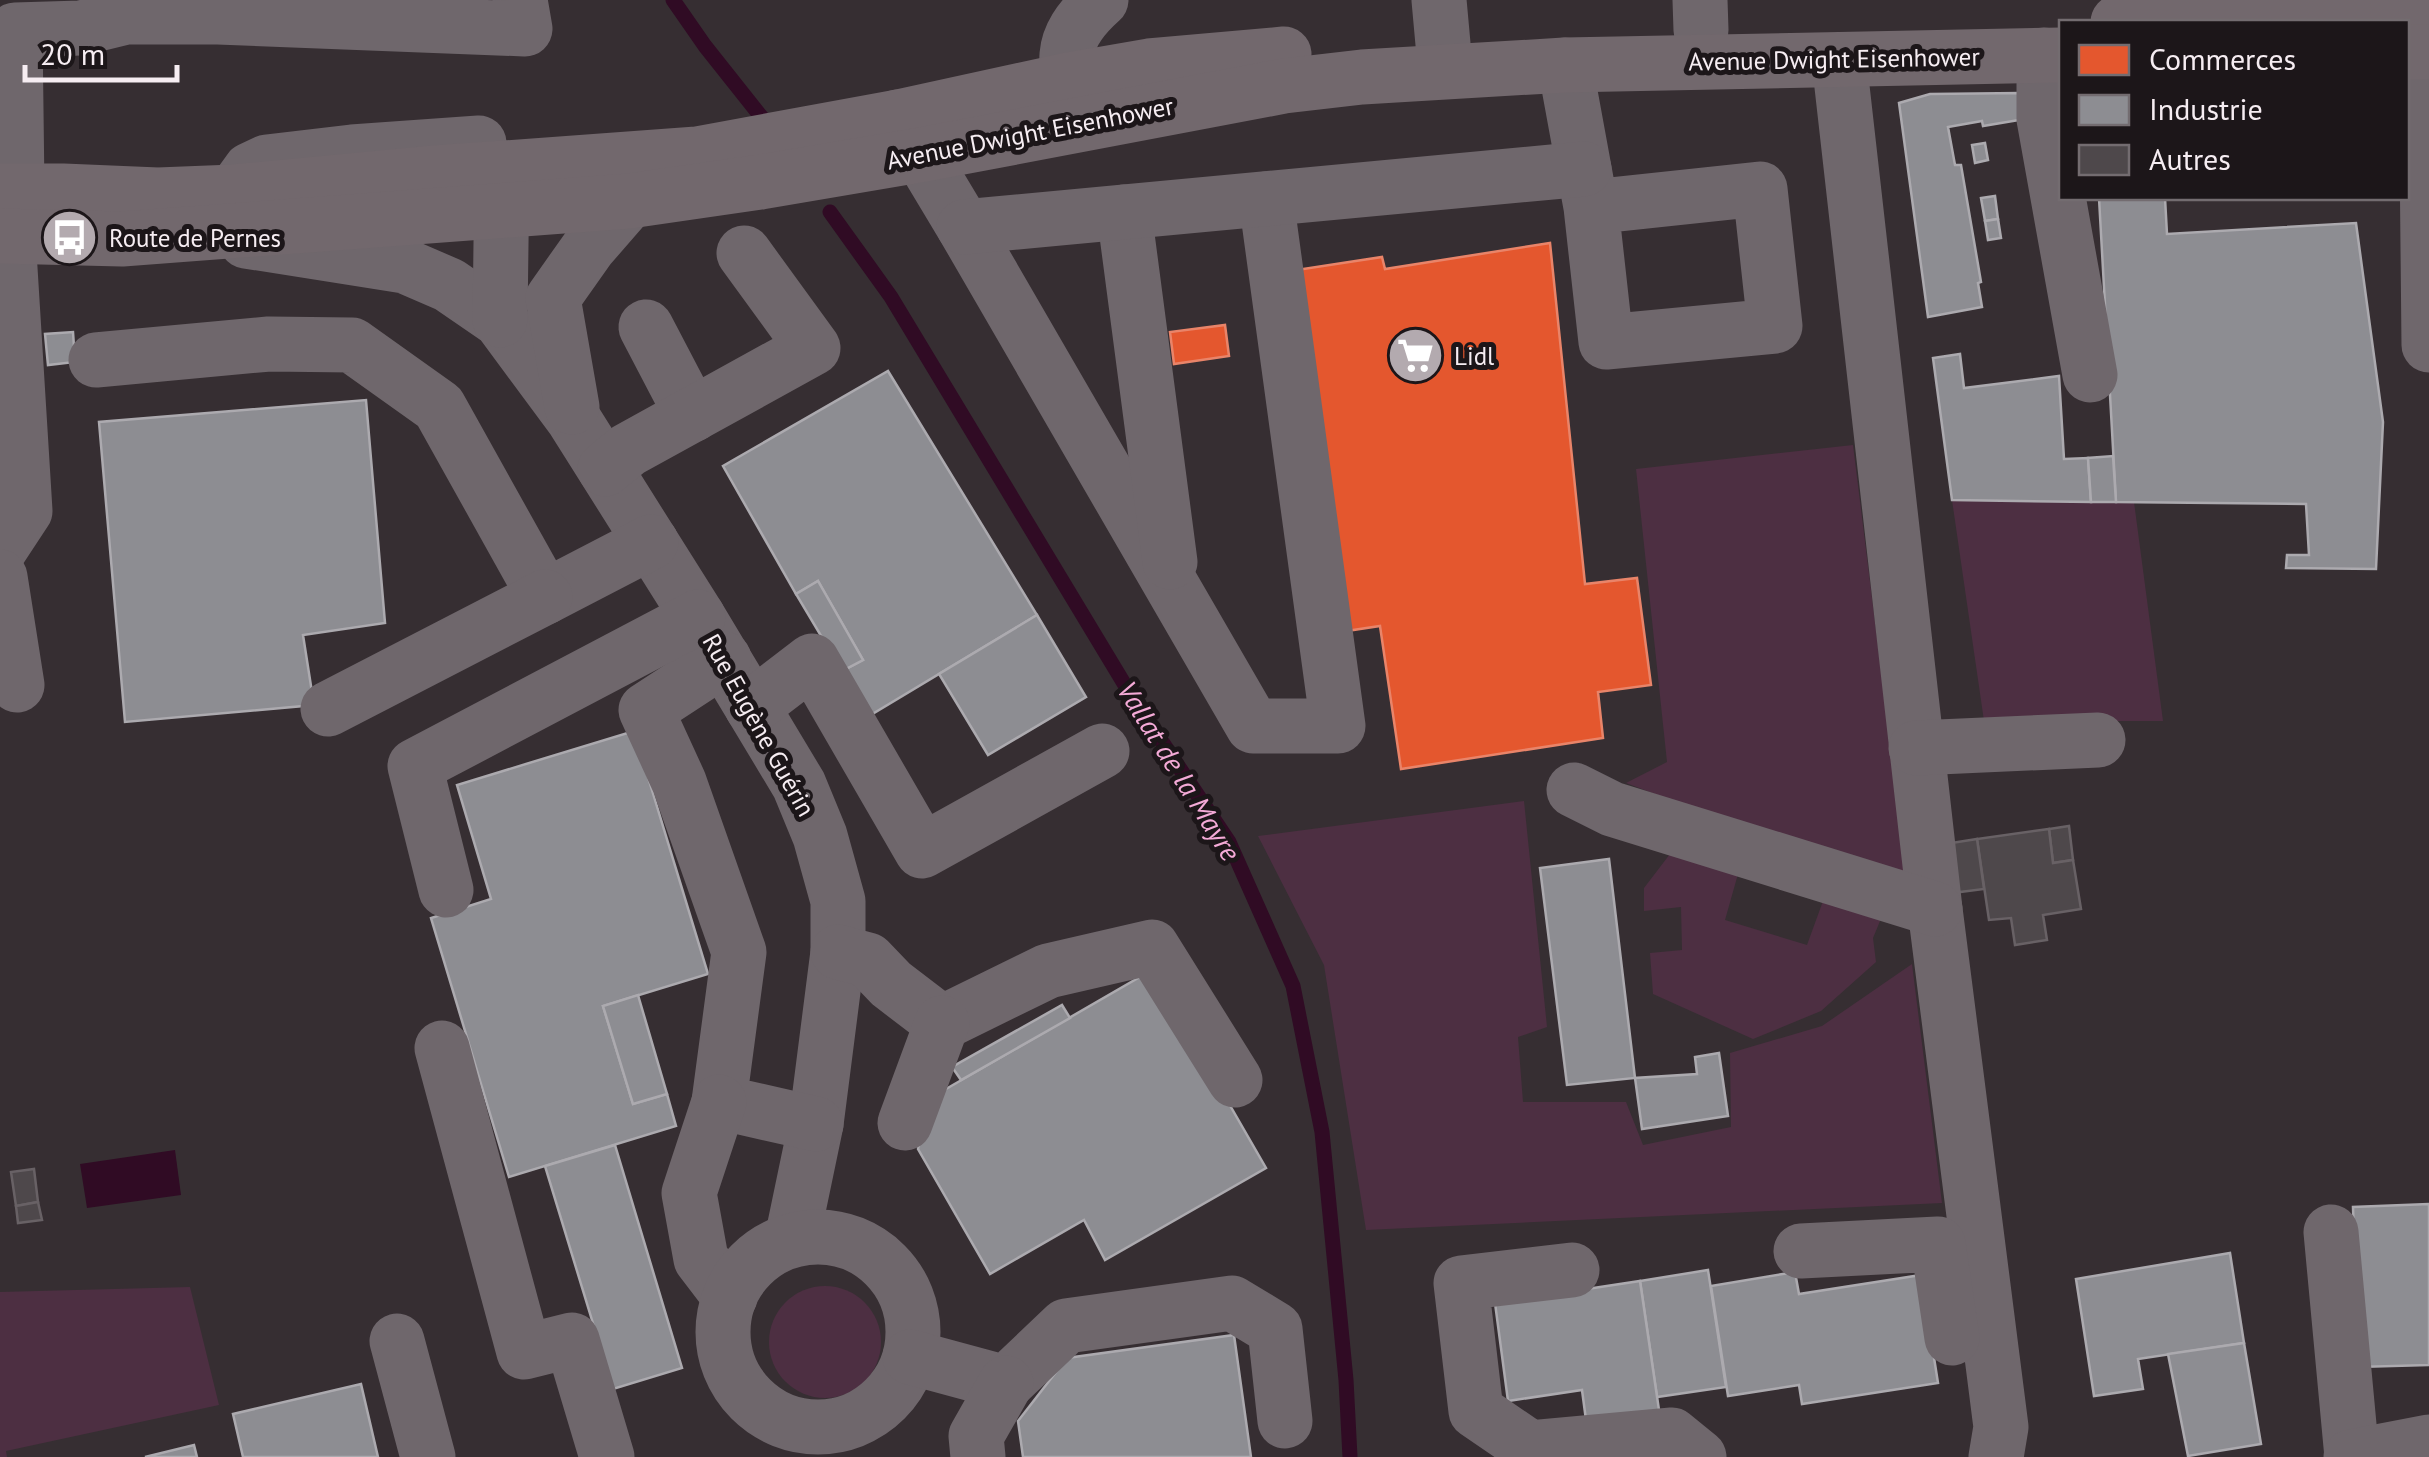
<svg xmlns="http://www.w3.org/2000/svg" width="2429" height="1457" viewBox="0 0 2429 1457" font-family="'PT Sans',sans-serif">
  <rect width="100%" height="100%" fill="#362e32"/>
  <g fill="#4d2f42">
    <polygon points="1853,445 1907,880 1889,883 1626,783 1667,762 1636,469"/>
    <polygon points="1952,500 2134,502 2163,721 1984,721"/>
    <polygon points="1524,801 1547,1027 1518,1037 1523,1102 1626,1102 1643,1145 1731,1127 1730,1053 1822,1026 1912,964 1942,1203 1366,1230 1324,965 1258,836"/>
    <polygon points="1670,854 1738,874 1725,920 1807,945 1827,890 1885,909 1873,938 1876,962 1821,1011 1753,1039 1653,994 1650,953 1682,950 1681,907 1644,911 1644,888"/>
    <circle cx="825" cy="1342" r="56"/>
    <polygon points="190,1287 219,1405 6,1451 7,1457 0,1457 0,1292"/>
  </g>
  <polygon fill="#300b24" points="175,1150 181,1195 87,1208 80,1164"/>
  <g fill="#e4572e" stroke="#e98469" stroke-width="2.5">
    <polygon points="1550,243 1585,584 1637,578 1651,685 1598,692 1603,738 1401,769 1380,626 1340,632 1290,271 1382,257 1385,269"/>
    <polygon points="1225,325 1229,356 1174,364 1170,332"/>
  </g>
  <g fill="#8d8d92" stroke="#acaaaf" stroke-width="2.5">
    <polygon points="2020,93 2025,119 1983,126 1982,121 1948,127 1955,165 1961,165 1981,282 1978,283 1982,307 1928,317 1899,103 1930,94"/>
    <polygon points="1985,143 1988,160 1975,163 1972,145"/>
    <polygon points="1995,196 1998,219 1985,221 1981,198"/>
    <polygon points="2099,198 2165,198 2167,234 2356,223 2383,422 2376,569 2286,568 2287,555 2309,555 2306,504 2116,502"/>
    <polygon points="1998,219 2001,238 1988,240 1985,221"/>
    <polygon points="73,332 75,362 48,365 45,334"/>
    <polygon points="1960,354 1964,388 2059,376 2064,459 2088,458 2091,502 1952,500 1933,358"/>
    <polygon points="888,371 1037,615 869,716 842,671 863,660 818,581 796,594 723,466"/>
    <polygon points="366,400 385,623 303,635 314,705 125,722 99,422"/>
    <polygon points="2113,456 2116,502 2091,502 2088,458"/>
    <polygon points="818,581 863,660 842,671 796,594"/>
    <polygon points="1037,615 1086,697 988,755 939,674"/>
    <polygon points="634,731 708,974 603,1006 633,1104 667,1094 676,1126 509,1177 431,918 491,899 457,785"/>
    <polygon points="1609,859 1635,1078 1567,1085 1540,868"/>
    <polygon points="1152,970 1266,1168 1105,1260 1084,1220 990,1274 918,1149 927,1100"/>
    <polygon points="638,995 667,1094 633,1104 603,1006"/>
    <polygon points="1062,1005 1070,1018 961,1080 952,1067"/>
    <polygon points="1719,1053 1728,1116 1642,1129 1635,1078 1697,1074 1695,1057"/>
    <polygon points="615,1145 682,1368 613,1389 545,1166"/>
    <polygon points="2429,1204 2429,1365 2358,1367 2353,1207"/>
    <polygon points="2230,1253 2244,1343 2138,1359 2143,1389 2094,1396 2076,1279"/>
    <polygon points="1708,1270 1726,1387 1657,1397 1640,1281"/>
    <polygon points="1795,1272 1799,1294 1921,1275 1938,1383 1802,1404 1799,1385 1728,1396 1711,1286"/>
    <polygon points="1640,1281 1659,1410 1586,1420 1582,1390 1508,1401 1495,1303"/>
    <polygon points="1234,1335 1251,1457 1023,1457 1018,1421 1067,1358"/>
    <polygon points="2244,1343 2261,1444 2188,1456 2168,1354"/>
    <polygon points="361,1384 378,1457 243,1457 233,1414"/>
    <polygon points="194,1445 197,1457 145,1457"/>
  </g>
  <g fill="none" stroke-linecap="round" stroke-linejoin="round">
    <g stroke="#300b24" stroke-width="15">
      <polyline points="673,0 705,46 763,119"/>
      <polyline points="830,212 891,297 1134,700 1229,842 1293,986 1322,1132 1346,1380 1350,1457"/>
    </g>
  </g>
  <g fill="#4e484b" stroke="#686165" stroke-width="2.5">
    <polygon points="2069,826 2073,860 2053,863 2049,829"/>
    <polygon points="2049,829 2053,863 2073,860 2081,909 2043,915 2047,940 2015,945 2011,918 1989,920 1977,839"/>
    <polygon points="1977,839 1984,889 1952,893 1945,844"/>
    <polygon points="34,1169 38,1202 16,1206 11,1172"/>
    <polygon points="38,1202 42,1220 18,1223 16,1206"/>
  </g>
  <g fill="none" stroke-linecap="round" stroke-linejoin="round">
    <g stroke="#6f676c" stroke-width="55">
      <polyline points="1439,0 1443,44"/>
      <polyline points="1700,0 1701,30"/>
      <polyline points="2426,52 2429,345"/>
      <polyline points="2044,55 2044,119 2090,375"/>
      <polyline points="1839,60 1935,909 2001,1427 1996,1457"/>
      <polyline points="1565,65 1591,207 1606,342 1775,326 1760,189 1591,207"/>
      <polyline points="898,117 964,227 1253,726 1338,726 1266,199"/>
      <path d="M 1083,122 C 1064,67 1053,43 1101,0"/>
      <polyline points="237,188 250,170 267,162 352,152 479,143"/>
      <polyline points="1124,212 1170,562"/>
      <polyline points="964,227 1584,169"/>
      <polyline points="246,241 405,266 449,285 500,320 574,420 698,617 799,785 820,836 838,901 838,952 816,1124 792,1239"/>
      <polyline points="500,320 502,168"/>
      <polyline points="646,327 692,415"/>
      <polyline points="96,360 269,344 352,345 439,407 545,597 651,542"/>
      <polyline points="572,407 553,298 589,247 629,201"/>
      <polyline points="605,469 628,450 813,348 744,253"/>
      <polyline points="0,549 25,511 8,236 17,190 15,30 81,28 126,17 218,17 525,29 520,0"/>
      <polyline points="0,577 17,685"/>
      <polyline points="724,659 646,710 679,782 739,952 719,1102 816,1124"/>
      <polyline points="752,707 812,661 922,851 1102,751"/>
      <polyline points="328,709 545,597"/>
      <polyline points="1916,748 2098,740"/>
      <polyline points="1574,790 1612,809 1935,909"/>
      <polyline points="446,890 415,766 698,617"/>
      <polyline points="838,952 868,960 891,984 942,1023 1048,971 1152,947 1235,1080"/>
      <polyline points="442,1048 524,1352 572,1340 607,1457"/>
      <polyline points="719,1102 689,1193 701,1259 730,1297"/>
      <polyline points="905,1123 942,1023"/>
      <polyline points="2331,1232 2352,1457"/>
      <circle cx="818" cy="1332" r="95"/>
      <polyline points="1801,1251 1938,1244 1952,1338"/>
      <polyline points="1572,1270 1461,1283 1476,1411 1530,1448 1672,1435 1699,1457"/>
      <polyline points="397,1341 428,1457"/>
      <polyline points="910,1357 1006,1383 1066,1326 1232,1303 1275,1329 1285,1421"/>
      <polyline points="978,1457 976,1436 1006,1383"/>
      <polyline points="2351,1457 2429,1442"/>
    </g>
    <g stroke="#72686d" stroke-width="55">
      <polyline points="2118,22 2429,8"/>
      <polyline points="2406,52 2429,52"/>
      <polyline points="0,191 63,191 158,195 234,192 435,173 697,154 898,117 1068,80 1149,66 1284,54"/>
      <polyline points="0,236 122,239 629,201 761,182 920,155 1284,86 1362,77 1565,65 2062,55"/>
    </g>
  </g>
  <defs>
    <symbol id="bus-disc" viewBox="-11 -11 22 22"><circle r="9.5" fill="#b3aaaf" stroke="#1c1619"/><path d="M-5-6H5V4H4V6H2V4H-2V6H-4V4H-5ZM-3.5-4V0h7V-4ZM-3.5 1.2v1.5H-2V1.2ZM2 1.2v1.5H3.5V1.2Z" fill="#fff"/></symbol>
    <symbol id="supermarket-disc" viewBox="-11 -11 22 22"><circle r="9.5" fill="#b3aaaf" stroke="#1c1619"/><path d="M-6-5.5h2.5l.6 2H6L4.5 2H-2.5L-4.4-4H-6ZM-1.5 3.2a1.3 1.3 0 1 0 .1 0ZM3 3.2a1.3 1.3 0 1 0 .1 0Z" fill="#fff"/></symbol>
  </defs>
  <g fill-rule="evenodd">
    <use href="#bus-disc" x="38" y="206" width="63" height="63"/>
    <use href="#supermarket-disc" x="1384" y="324" width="63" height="63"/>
  </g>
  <g text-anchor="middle" stroke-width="10" stroke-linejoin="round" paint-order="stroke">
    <g font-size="25" fill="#f6edf2" stroke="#1c1619">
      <text transform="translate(1834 59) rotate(-1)" y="9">Avenue Dwight Eisenhower</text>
      <text transform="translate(1030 133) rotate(-11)" y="9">Avenue Dwight Eisenhower</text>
      <text transform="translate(759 725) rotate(61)" y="9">Rue Eugène Guérin</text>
    </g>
    <g font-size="25" fill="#f6edf2" stroke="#1c1619" text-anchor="start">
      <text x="109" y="247">Route de Pernes</text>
      <text x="1454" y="365">Lidl</text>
    </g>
    <g font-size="28" font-style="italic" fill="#f4aad7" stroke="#1c1619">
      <text transform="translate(1179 771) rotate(58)" y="10">Vallat de la Mayre</text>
    </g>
  </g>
  <rect x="2059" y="20" width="350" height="180" fill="#1c1619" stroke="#736c70" stroke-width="2.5"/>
  <rect x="2079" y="45" width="50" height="30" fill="#e4572e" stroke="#736c70" stroke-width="2.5"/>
  <text x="2149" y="70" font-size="30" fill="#f6edf2">Commerces</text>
  <rect x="2079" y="95" width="50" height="30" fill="#8d8d92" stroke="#736c70" stroke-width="2.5"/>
  <text x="2149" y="120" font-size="30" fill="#f6edf2">Industrie</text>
  <rect x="2079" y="145" width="50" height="30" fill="#4e484b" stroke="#736c70" stroke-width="2.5"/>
  <text x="2149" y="170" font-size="30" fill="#f6edf2">Autres</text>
  <path d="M25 65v15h152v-15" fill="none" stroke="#f6edf2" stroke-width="5"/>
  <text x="40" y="65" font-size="30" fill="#f6edf2" stroke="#1c1619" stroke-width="8" paint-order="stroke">20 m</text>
</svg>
